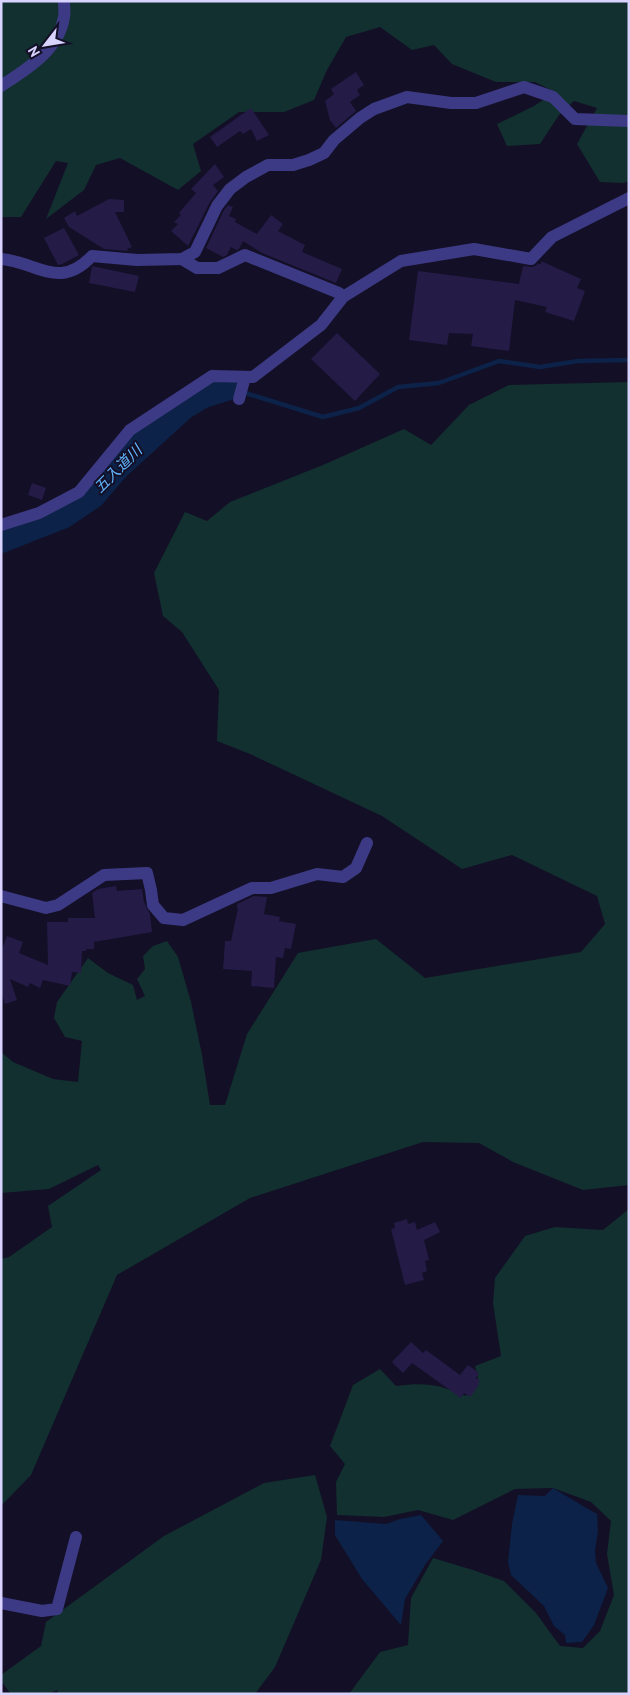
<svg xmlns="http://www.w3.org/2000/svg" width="630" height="1695" viewBox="0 0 630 1695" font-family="'PT Sans','Noto Sans JP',sans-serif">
  <rect width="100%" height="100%" fill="#130f26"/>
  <g fill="#12302f">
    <polygon points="1,1 629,1 629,181 624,183 600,182 577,144 597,108 574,101 559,115 540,144 507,146 497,124 534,106 555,92 535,82 496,82 452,64 434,45 412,50 380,27 346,37 327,70 314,100 284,112 239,112 193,144 201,171 178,190 120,158 96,165 84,190 46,219 68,163 56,161 21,217 1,217"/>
    <polygon points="629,382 629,1185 583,1190 513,1162 479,1143 423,1142 250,1198 117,1275 31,1475 1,1506 1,1259 9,1257 52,1227 48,1206 101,1170 98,1165 49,1189 1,1193 1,1052 13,1062 53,1079 78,1082 82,1041 65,1037 54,1018 57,1002 88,958 108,973 133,985 137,1000 145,996 137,979 145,969 143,956 153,946 167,941 178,957 191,1002 202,1055 210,1105 225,1105 247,1034 298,953 376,939 425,978 581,952 605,924 597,896 512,855 462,869 382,816 250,754 217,741 219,690 182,632 163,616 154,573 185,512 207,521 230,502 323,465 404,429 431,445 469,405 509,385"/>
    <path d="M 629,1209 L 629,1694 L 349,1694 L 380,1652 L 408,1645 L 411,1598 L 433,1558 L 473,1570 L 504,1581 L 536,1613 L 560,1646 L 583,1648 L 600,1631 L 614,1595 L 607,1554 L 611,1521 L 591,1502 L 553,1488 L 515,1489 L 453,1520 L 418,1510 L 384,1517 L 337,1515 L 336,1482 L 345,1464 L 330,1446 L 353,1385 L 380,1369 L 396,1386 C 425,1382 439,1384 466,1396 L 478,1378 L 475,1366 L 501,1356 L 493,1303 L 495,1278 L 525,1236 L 555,1227 L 603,1230 Z"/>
    <polygon points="315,1475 327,1517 321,1560 275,1667 255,1694 57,1694 58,1690 47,1694 11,1694 1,1681 1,1675 41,1646 46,1622 164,1536 264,1483"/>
  </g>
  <g fill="#0c2248">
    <polygon points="553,1488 583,1506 597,1514 598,1531 595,1551 596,1563 608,1588 594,1625 582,1642 566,1643 565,1635 554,1626 544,1606 511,1575 508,1562 512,1524 518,1495 545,1496"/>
    <polygon points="421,1515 443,1541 425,1565 405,1599 401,1625 362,1579 335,1535 335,1520 386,1524 400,1519"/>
  </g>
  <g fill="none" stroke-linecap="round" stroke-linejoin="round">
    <polyline stroke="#0c2248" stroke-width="4.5" points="226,387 323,417 359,408 398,387 439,383 499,361 540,367 578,361 629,360"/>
    <polyline stroke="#0c2248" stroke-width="28" points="1,539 62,515 92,495 116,467 183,406 201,395 226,387"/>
  </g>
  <g fill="#241b47">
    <polygon points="356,72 364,85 357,90 360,95 350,102 356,111 336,128 330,120 325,101 334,94 331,89"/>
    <polygon points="251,108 269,135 257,141 251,129 243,134 240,131 217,147 210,137"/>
    <polygon points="215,164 224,177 213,185 218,191 210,202 188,246 171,231 178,224 174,222 181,215 179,213 196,193 191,189"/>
    <polygon points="109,199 124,200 124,212 115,212 132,247 127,249 128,251 104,249 69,227 64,218 75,211 77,216"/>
    <polygon points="228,205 233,207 229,216 236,219 235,222 257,234 271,215 283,224 278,231 305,245 302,252 342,269 336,283 262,253 243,241 239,249 237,250 231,247 227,255 223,257 206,248 224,210"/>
    <polygon points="64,228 79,255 62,264 58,265 44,238"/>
    <polygon points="541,261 581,279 577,288 585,291 574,321 545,312 547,307 515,300 509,351 471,346 473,334 449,333 447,345 409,340 418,271 519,284 523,266 533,267 538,264 541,264"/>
    <polygon points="92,266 139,276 135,292 89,283"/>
    <polygon points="337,333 380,374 355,401 311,359"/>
    <polygon points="32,483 46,488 42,500 28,495"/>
    <polygon points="116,886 117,891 142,889 144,902 150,914 152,932 94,942 94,949 86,949 86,951 82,951 81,973 72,972 70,986 43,980 40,988 30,983 28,987 10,979 17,1000 5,1004 1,992 1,951 7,936 23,942 19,953 48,965 47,922 68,922 68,918 95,918 92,893 98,889"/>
    <polygon points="254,896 267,897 264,914 280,917 279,921 296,924 291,949 285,948 283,958 276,957 274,988 251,986 252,971 223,969 225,941 231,941 238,908 237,908 237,904"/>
    <polygon points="407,1219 408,1224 415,1222 417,1230 435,1222 440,1232 424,1240 429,1260 425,1261 427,1271 422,1273 424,1280 405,1285 391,1229 395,1228 394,1223"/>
    <polygon points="411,1342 423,1353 426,1350 460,1375 468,1365 479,1373 476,1378 480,1381 478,1384 479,1385 470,1397 464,1393 461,1398 412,1363 403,1373 392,1362"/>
  </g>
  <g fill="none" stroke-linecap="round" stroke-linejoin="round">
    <g stroke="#3d3a85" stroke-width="12">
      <path d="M 1,86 C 27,69 59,50 64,17 C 65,12 64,6 64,1"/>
      <path d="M 1,259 C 38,262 59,291 92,256 L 137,260 L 182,259 L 195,252 L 217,206 L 230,189 L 246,177 L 268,165 L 293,165 L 309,160 L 324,153 L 334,140 L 360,118 L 374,109 L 407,97 L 451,103 L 476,103 L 524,87 L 553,97 L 575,119 L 629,121"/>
      <polyline points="182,259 197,268 218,268 245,255 339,293 343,297"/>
      <polyline points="239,399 245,377"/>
      <polyline points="1,525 39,513 79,492 130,430 212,376 253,377 321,325 343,297 401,261 474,249 531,259 552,237 629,198"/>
      <polyline points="1,896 46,908 58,905 104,875 147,873 151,890 153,905 164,918 183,920 252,888 271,888 317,874 343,877 356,868 367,843"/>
      <polyline points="1,1603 42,1611 57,1609 76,1537"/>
    </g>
  </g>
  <g text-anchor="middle" stroke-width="4" stroke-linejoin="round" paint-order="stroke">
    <g font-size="15" font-style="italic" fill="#62b6ff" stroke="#130f26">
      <text transform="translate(118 469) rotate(-45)" y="5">五入道川</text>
    </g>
  </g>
  <rect width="630" height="1695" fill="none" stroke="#d9d4ff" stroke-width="5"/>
  <g transform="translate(45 45) rotate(239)" stroke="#130f26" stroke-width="4" paint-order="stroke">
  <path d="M0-4L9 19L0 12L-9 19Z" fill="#d9d4ff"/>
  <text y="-8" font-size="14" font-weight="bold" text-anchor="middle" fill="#d9d4ff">N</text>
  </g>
</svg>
